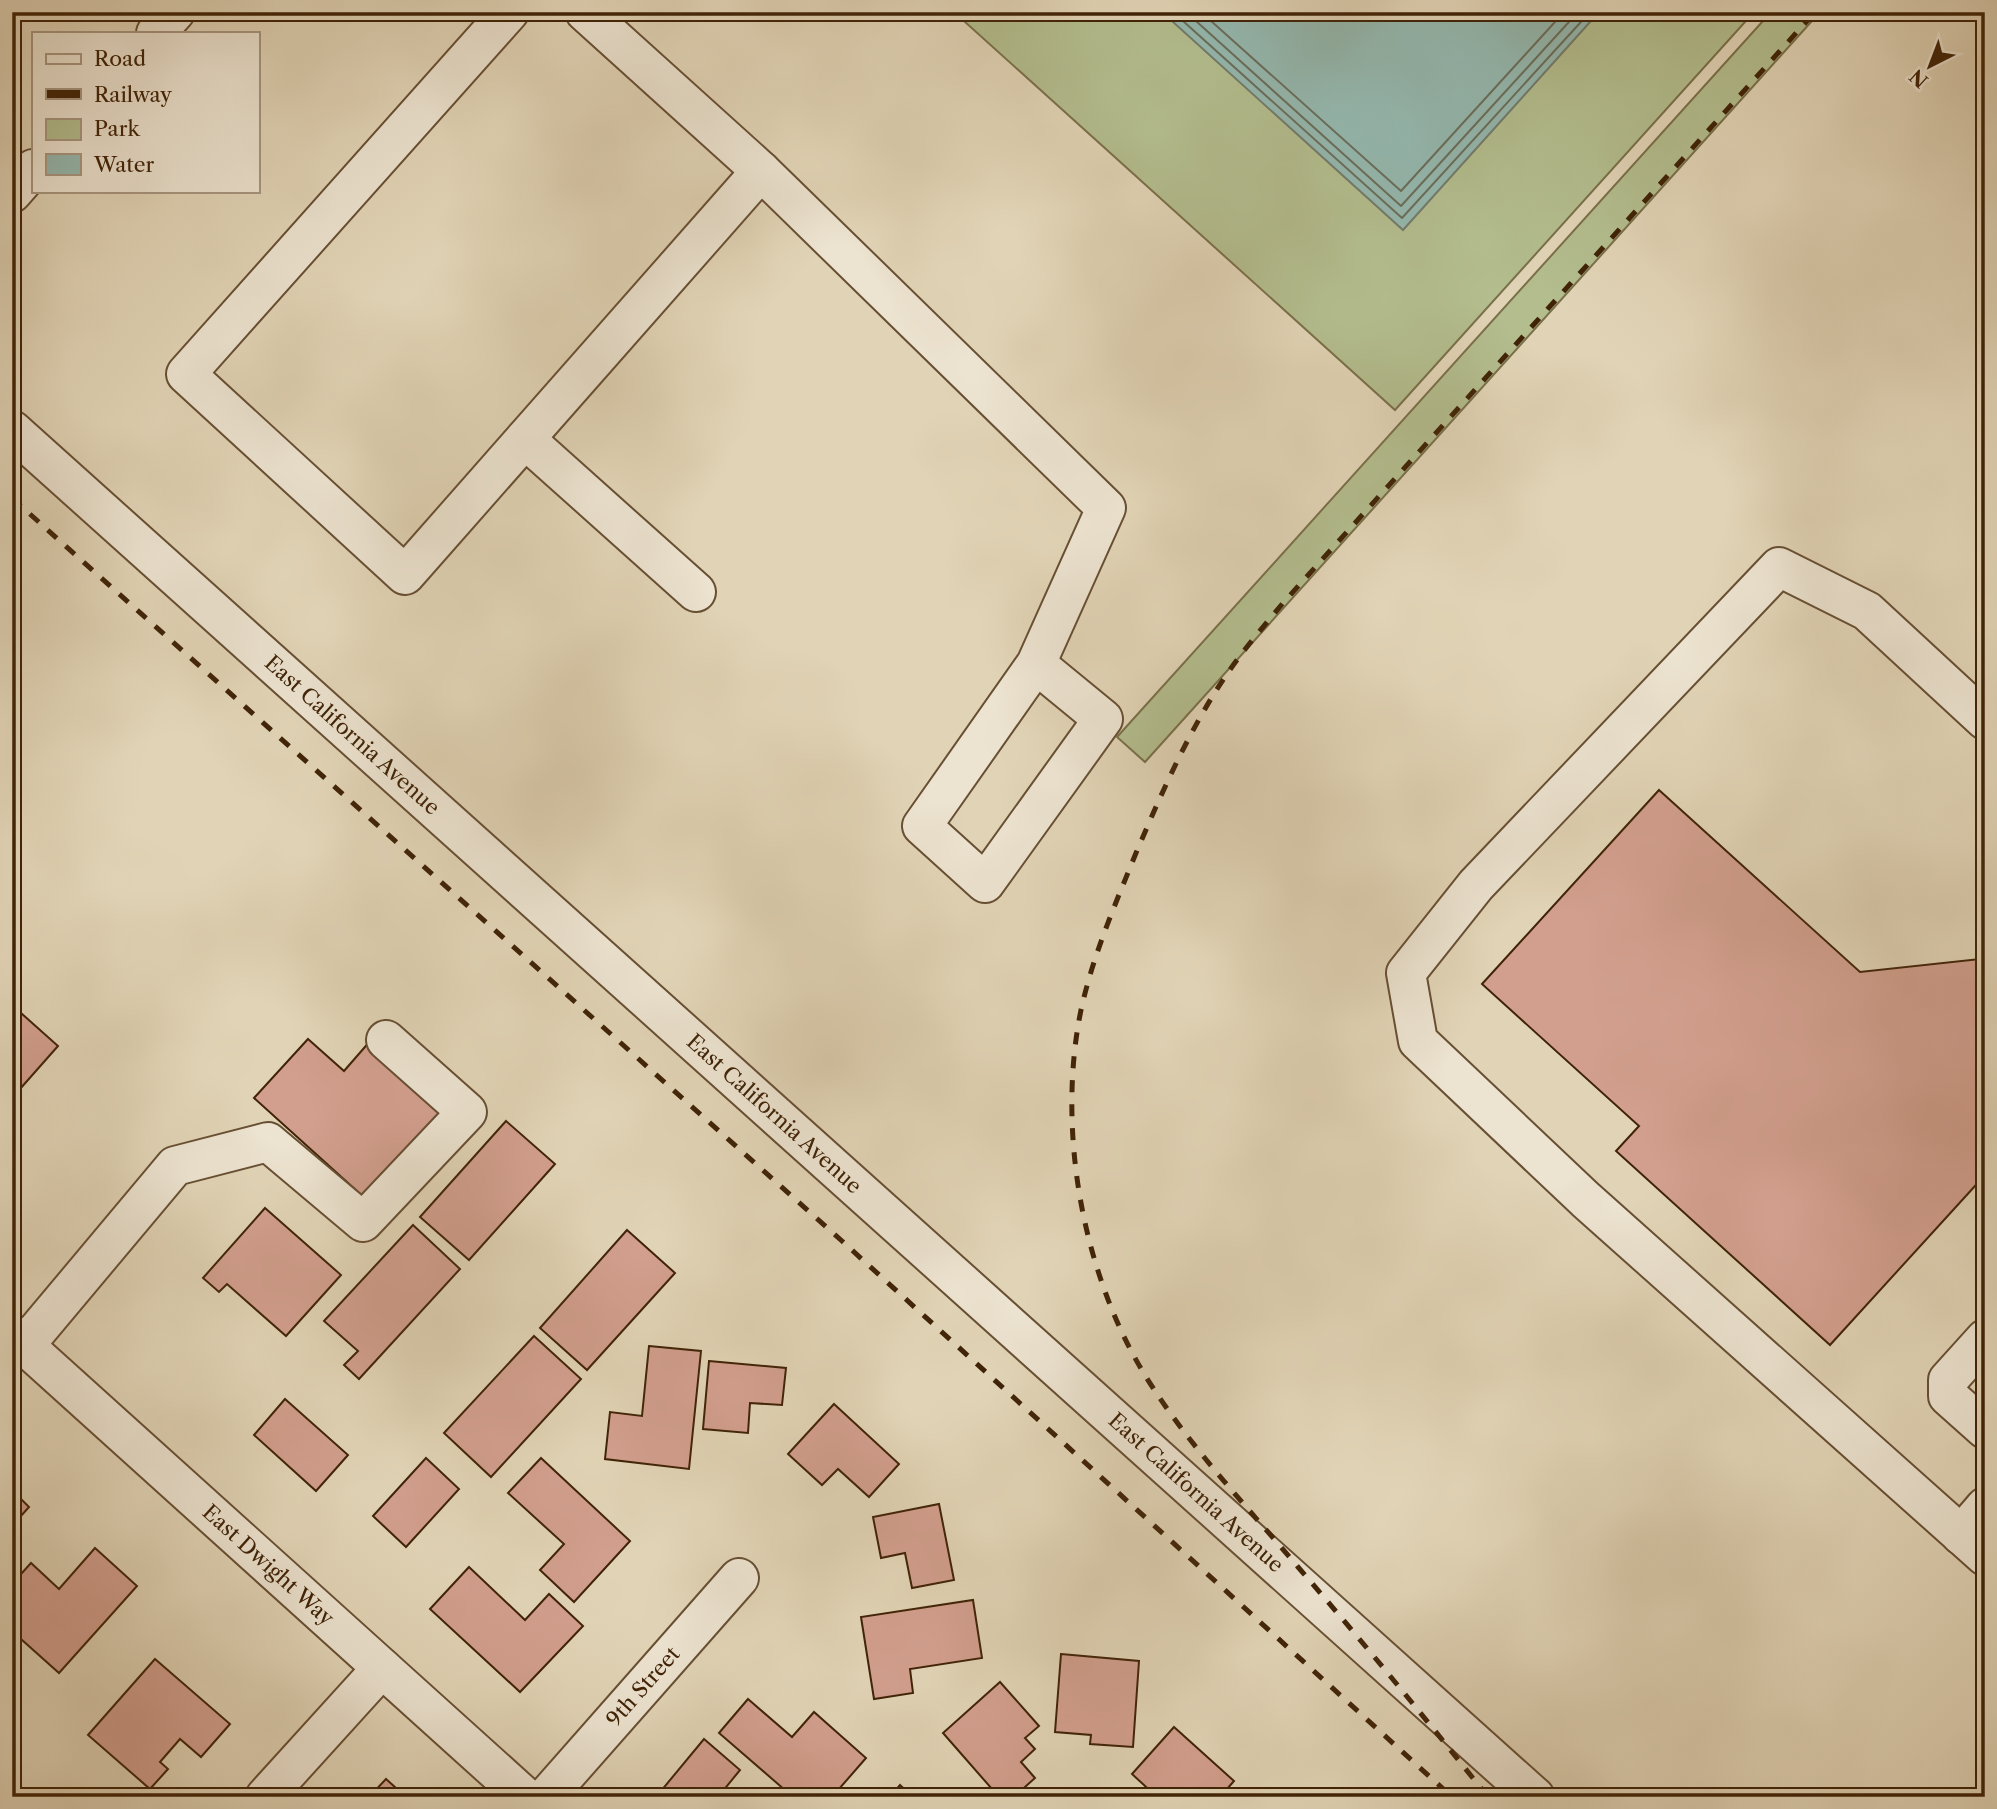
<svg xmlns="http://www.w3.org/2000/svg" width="1997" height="1809" viewBox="0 0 1997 1809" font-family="'Libre Caslon Text',serif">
  <rect width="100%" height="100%" fill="#e1d4b6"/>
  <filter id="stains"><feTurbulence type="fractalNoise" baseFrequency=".00286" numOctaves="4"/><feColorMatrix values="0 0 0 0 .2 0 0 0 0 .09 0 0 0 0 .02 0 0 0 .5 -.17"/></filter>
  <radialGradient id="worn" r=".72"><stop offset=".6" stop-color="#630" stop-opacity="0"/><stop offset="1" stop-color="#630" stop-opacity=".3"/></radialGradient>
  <g fill="#b3bd8e" stroke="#7a704a" stroke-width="2">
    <polygon points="954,12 1754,12 1395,410"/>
    <polygon points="1771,12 1820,12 1145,762 1117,737"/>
  </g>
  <polygon fill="#94b8af" stroke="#727c6c" stroke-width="2" points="1162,12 1599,12 1403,230"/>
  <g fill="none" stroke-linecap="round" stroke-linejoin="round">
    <g stroke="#6a6e5b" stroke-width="2">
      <polyline points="1173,12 1402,218 1590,12"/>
      <polyline points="1186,12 1401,206 1578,12"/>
      <polyline points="1201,12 1401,191 1564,12"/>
    </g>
  </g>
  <g fill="#d29f8e" stroke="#402307" stroke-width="2">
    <polygon points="1659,790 1860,972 1980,959 1985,963 1985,1175 1830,1345 1616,1151 1639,1126 1482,984"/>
    <polygon points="12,1005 58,1046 12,1098"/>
    <polygon points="308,1039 344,1071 371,1040 450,1111 368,1201 254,1098"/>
    <polygon points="506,1121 555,1164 469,1260 420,1217"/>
    <polygon points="265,1208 341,1275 286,1336 227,1284 219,1292 203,1278"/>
    <polygon points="413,1225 460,1269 359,1379 344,1365 358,1351 324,1321"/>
    <polygon points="627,1230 675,1273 587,1370 540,1328"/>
    <polygon points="534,1336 581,1379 491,1477 444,1433"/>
    <polygon points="649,1346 701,1351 689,1469 605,1459 610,1412 642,1416"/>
    <polygon points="709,1361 786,1368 782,1405 750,1403 748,1433 703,1429"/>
    <polygon points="285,1399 348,1455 316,1491 254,1435"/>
    <polygon points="834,1404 899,1464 869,1497 838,1469 822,1485 788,1454"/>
    <polygon points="426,1458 459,1489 406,1547 373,1516"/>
    <polygon points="541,1458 630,1541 574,1602 540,1570 564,1544 508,1493"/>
    <polygon points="12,1490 29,1507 12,1526"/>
    <polygon points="939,1504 954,1580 912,1588 905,1553 881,1558 873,1517"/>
    <polygon points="95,1548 137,1586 59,1673 12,1631 12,1584 31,1563 59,1589"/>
    <polygon points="469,1567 525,1620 549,1594 583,1626 520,1692 430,1609"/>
    <polygon points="973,1600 982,1658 910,1669 913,1693 874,1699 861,1617"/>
    <polygon points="1061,1654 1139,1661 1133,1747 1090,1744 1091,1735 1055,1732"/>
    <polygon points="155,1659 230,1724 201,1757 180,1739 160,1762 168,1769 150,1789 88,1735"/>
    <polygon points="1000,1682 1039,1726 1025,1738 1035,1749 1021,1762 1035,1778 1014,1797 999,1797 943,1733"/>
    <polygon points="748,1699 792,1737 814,1712 866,1758 832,1797 793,1797 719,1733"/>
    <polygon points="1174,1727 1234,1781 1220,1797 1157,1797 1132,1774"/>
    <polygon points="704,1739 740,1770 718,1797 656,1797"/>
    <polygon points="386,1779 406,1797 369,1797"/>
    <polygon points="900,1785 913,1797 890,1797"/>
  </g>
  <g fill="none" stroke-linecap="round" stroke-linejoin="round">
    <defs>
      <g id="minor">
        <polyline points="509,12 186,374 405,575 761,171"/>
        <polyline points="585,12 761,171 1106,508 1036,664 922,826 985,883 1103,719 1036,664"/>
        <polyline points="156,33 175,12"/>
        <polyline points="12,193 33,169"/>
        <path id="s1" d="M 12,430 L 1535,1797"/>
        <polyline points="525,439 696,592"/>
        <polyline points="1985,720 1867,611 1779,567 1476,885 1406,973 1418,1041 1586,1200 1985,1556"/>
        <path id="s2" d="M 12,1334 L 525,1797"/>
        <polyline points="1985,1339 1948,1380 1948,1396 1985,1429"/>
        <polyline points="25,1345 175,1166 268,1142 363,1222 467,1112 386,1040"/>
        <polyline points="1961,1535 1985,1507"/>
        <polyline points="265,1797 382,1668"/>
        <path id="s3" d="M 546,1797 L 739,1578"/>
      </g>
    </defs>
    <use href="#minor" stroke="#684f33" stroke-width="42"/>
    <use href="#minor" stroke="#ece3d0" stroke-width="38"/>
    <g stroke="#402307" stroke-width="5" stroke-dasharray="12 12" stroke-linecap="butt">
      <polyline points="12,498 842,1241 1452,1797"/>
      <path d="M 1488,1797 C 1426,1719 1363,1642 1298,1567 C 1245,1504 1186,1443 1143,1372 C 1081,1268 1057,1127 1081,1010 C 1093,955 1115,905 1136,853 C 1162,792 1190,728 1227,674 C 1244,649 1264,626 1283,603 L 1815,12"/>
    </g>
  </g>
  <g text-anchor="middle" stroke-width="5" stroke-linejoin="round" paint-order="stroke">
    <g font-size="21" fill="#402307" stroke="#ece3d0">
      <text dy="7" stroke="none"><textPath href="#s1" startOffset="457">East California Avenue</textPath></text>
      <text dy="7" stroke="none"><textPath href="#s1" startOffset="1024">East California Avenue</textPath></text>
      <text dy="7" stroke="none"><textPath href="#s1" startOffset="1591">East California Avenue</textPath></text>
      <text dy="7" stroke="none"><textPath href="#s2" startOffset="345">East Dwight Way</textPath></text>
      <text dy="7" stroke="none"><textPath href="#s3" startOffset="147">9th Street</textPath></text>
    </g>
  </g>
  <rect width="1997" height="1809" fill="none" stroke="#e1d4b6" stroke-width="42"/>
  <rect x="14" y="14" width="1969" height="1781" fill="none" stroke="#402307" stroke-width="3.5"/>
  <rect x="21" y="21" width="1955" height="1767" fill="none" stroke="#402307" stroke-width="2"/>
  <rect x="32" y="32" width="228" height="161" fill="#ece3d0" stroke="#a79680" stroke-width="2"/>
  <rect x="46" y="54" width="35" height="10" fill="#ece3d0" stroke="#a79680" stroke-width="2"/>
  <text x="94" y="66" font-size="21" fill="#402307">Road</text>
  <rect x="46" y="89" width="35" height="10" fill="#402307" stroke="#a79680" stroke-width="2"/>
  <text x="94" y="102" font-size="21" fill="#402307">Railway</text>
  <rect x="46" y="119" width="35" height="21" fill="#b3bd8e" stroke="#a79680" stroke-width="2"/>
  <text x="94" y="136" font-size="21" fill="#402307">Park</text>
  <rect x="46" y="154" width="35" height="21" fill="#94b8af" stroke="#a79680" stroke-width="2"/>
  <text x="94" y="172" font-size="21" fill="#402307">Water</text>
  <g transform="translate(1930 66) rotate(222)" stroke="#ece3d0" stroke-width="5" paint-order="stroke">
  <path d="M0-5L12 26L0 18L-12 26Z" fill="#402307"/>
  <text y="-10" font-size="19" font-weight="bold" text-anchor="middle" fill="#402307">N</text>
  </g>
  <rect width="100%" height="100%" filter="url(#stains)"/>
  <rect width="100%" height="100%" fill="url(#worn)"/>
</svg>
